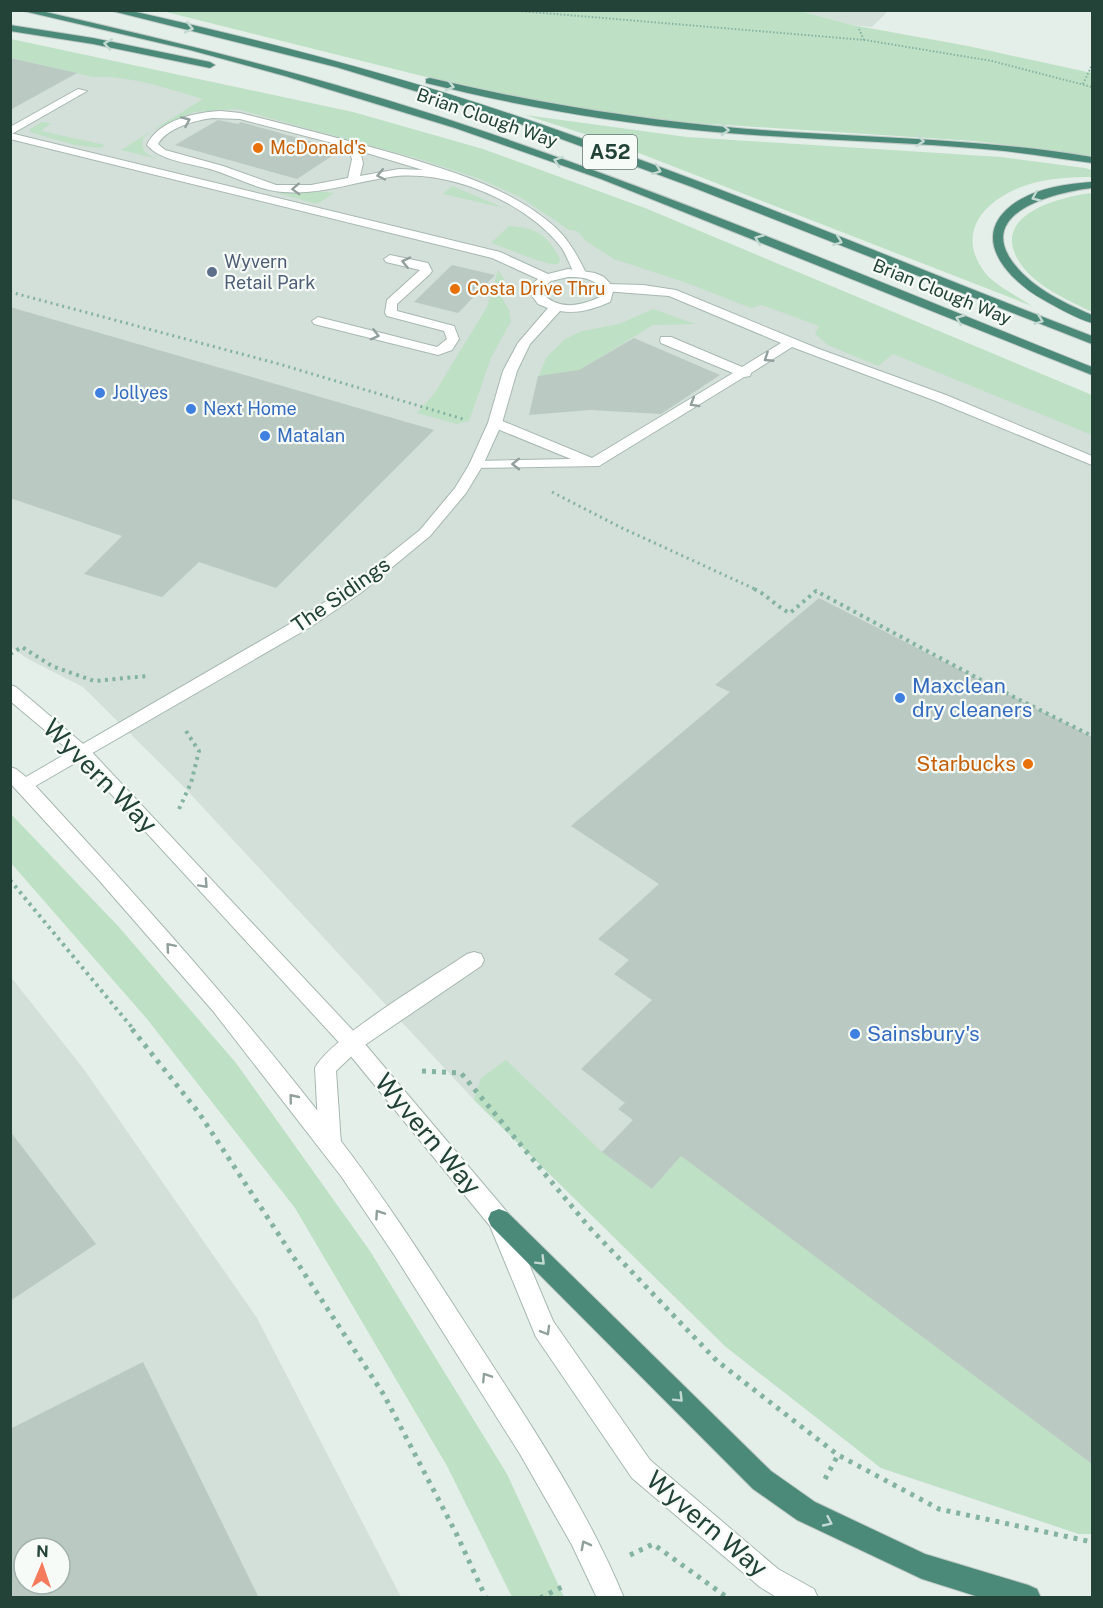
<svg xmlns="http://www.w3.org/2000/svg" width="1103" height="1608" viewBox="0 0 1103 1608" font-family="'Public Sans',sans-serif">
  <rect width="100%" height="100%" fill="#e5efea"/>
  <g fill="#d3dfd9" fill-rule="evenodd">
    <polygon points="800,11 888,11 872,27 852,25"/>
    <polygon points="10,54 143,81 397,146 1092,416 1092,1534 1079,1534 881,1468 726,1347 474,1100 184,787 83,687 28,659 11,647"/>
    <path d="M 10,976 L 83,1068 L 257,1318 L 401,1597 L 11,1597 ZM 24,1548 L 60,1548 L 60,1584 L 24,1584 Z"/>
  </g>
  <g fill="#bee0c5">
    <polygon points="162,11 800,11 852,25 968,46 1092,73 1092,156 974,141 695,123 584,111 482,91"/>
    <path d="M 11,39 L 353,112 L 483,149 L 645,208 L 1092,395 L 1092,435 L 893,354 L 878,366 L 828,345 L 815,334 L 819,326 L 762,305 L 751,308 L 687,283 L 614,259 L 586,241 L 577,231 L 569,230 L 520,197 L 480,179 L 423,160 L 237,109 L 194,112 L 151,131 L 143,138 C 141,152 145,154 158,159 L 121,150 L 203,99 C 168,89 129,75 93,77 L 11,58 Z"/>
    <path d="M 525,115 L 687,137 L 1001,157 L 1085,168 L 1092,170 L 1092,177 C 1074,177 1055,178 1037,182 C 993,193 950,228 986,274 C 995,285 1019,297 1032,306 L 613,143 Z"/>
    <polygon points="42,122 51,123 41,131 105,145 100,148 74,145 30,132 30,129"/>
    <polygon points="452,186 504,208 443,194"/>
    <polygon points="318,191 334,193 317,204 277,193"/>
    <path d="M 1092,193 L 1092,312 C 1068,300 1036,287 1020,263 C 988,215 1059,197 1092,193 Z"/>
    <path d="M 509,226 C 535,227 548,235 560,259 L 558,264 C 545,266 507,248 491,243 Z"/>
    <polygon points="498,270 504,279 503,300 509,310 511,321 491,358 469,421 457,424 417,413 434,394 487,307"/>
    <polygon points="653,309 695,324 653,325 573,374 571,372 539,376 546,358 565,339 582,331 619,324"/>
    <polygon points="11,814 119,927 236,1063 370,1251 507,1474 564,1597 512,1597 447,1466 295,1208 147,1019 11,863"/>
    <polygon points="506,1060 602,1152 652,1189 681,1156 1092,1464 1092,1534 1079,1534 881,1468 726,1347 474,1100 481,1078"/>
  </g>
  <g fill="#bacac3" fill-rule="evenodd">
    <polygon points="10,58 77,73 10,110"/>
    <polygon points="218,120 238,124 241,122 341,150 297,179 175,145"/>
    <polygon points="452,265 495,275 458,313 414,302"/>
    <polygon points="10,307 434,430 276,588 199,562 162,597 84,574 122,536 10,498"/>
    <polygon points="634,338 720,375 661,414 590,410 529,415 538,376 579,370"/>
    <polygon points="819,598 1092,737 1092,1464 681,1156 652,1189 602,1152 633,1120 618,1109 625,1103 581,1069 652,1000 614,974 629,960 598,939 659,884 571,826 730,692 715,685"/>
    <polygon points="10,1131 96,1244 10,1301"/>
    <path d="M 143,1362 L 259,1598 L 10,1598 L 10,1429 ZM 24,1548 L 60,1548 L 60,1584 L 24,1584 Z"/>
  </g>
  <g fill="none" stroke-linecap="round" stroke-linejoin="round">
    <defs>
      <g id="service">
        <polygon points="78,89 87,91 10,135 10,127"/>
        <path d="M 221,111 L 240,113 C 293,126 347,140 399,155 C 450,171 507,187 549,222 C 567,236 576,253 586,273 L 580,277 L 576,276 C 570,267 567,255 561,247 C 527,202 446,168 390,177 C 354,182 321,195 283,192 C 257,190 234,176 210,169 C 189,163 161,161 147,145 C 158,120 197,112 221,111 ZM 213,118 L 240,119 L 348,147 L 352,159 L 348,178 L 311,185 L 276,185 L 223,166 L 165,150 L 158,144 C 167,128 195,120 213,118 ZM 360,151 L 423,170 L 399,169 L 360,176 L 363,163 Z"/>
        <polygon points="390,255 428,263 432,271 430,274 397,304 397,311 454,326 459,339 452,350 438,355 314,324 312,321 318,317 437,347 447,339 444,331 387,316 385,313 387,300 420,270 386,262 384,259"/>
        <polygon points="608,284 643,285 676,290 819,349 946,395 1092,456 1092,465 936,401 792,347 751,373 750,376 744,377 599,466 471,468 469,465 471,462 476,461 571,459 490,426 488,423 490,420 500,420 592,458 733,373 661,343 660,340 661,337 671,337 742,367 781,343 669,296 604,291 604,285"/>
        <path d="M 474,952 L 481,954 L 484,960 L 481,966 L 359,1049 L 336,1071 L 341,1144 L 338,1151 L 330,1154 L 322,1151 L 319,1144 L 315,1068 C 329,1039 435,976 467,954 Z"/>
      </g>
      <path id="minor" d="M 10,133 L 500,252 L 548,274 L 568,269 L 595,273 L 604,277 L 614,288 L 610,302 C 593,309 579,314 560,311 L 530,344 L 517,371 L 502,423 L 483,465 L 466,493 L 430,536 L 362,592 L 312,626 L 25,792 L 19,791 L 16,786 L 19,781 L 300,618 L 350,586 L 420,530 L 455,488 L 469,465 L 488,423 L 503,371 L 518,343 L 548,308 L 538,304 L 530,293 L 531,285 L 538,279 L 492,258 L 10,139 ZM 568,277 C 582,277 592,278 602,288 L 600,297 C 581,306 558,311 542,293 L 543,287 L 551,281 Z"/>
      <g id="tertiary">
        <polygon points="10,685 16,687 89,749 359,1037 507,1212 553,1321 650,1460 778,1569 814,1589 818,1598 778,1598 760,1587 632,1478 536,1337 490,1226 345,1049 77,757 10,701"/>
        <path d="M 10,767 L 16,769 L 31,781 C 137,896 242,1012 337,1136 C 389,1203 434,1275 480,1346 C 532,1427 587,1508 624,1598 L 597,1598 L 572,1545 L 520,1454 L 395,1256 L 341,1176 L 213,1011 L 97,878 L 10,783 Z"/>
      </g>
      <g id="trunk">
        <path d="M 19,10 L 37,10 C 182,43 325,78 465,125 C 677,196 884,284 1092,367 L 1092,375 L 601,179 L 455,128 L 285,76 L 190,50 Z"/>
        <path d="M 108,10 L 127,10 C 276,43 423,82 566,133 C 744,195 917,269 1092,336 L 1092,344 L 692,187 L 504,118 L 336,67 Z"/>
        <polygon points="10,25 93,38 210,62 215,65 210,68 93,44 10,31"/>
        <path d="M 430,78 C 535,103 641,120 748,129 C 863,138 978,138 1092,157 L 1092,163 C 1060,159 1027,153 994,150 C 897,141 800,140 704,131 C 610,122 518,106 426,83 L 426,79 Z"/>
        <path d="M 1092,182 L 1092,188 C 1057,192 972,212 1015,265 C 1034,289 1065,303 1092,315 L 1092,323 C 1075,318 1058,308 1042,299 C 1012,282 972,243 1006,210 C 1028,189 1064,184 1092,182 Z"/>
        <polygon points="499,1209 507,1212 771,1471 815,1502 925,1554 1028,1585 1037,1589 1041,1598 982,1598 922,1579 797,1520 753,1489 491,1226 488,1219 491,1212"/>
      </g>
    </defs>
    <use href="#service" stroke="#a7b8b1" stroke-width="2"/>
    <use href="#minor" stroke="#a7b8b1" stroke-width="2"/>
    <use href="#tertiary" stroke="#a7b8b1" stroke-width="2"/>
    <use href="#trunk" stroke="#c1cac7" stroke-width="2"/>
    <g stroke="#85b3a2" stroke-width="2" stroke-dasharray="1.5 2" stroke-linecap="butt">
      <polyline points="508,10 865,40 992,61 1092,87"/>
      <polyline points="859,29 864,40"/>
      <polyline points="1083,84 1092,65"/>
    </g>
    <g stroke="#85b3a2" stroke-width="3" stroke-dasharray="2 4" stroke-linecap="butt">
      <polyline points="10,292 279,364 463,419"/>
      <polyline points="552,492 622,528 757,590"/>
    </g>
    <g stroke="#85b3a2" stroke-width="4" stroke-dasharray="3 4.5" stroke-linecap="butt">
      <path d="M 754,589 C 768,595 776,607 790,613 L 816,591 L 996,688 L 1092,736"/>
      <polyline points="10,654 22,647 52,666 94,681 147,676"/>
      <polyline points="179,809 191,783 199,751 184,728"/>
      <polyline points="10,880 134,1030"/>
    </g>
    <g stroke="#85b3a2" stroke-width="5" stroke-dasharray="4 6" stroke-linecap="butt">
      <polyline points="132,1029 199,1113 384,1395 457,1535 486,1598"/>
      <polyline points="422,1071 461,1073 589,1227 717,1361 838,1455 939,1509 1092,1542"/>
      <polyline points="825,1479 838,1455"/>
      <polyline points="630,1555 653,1544 728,1598"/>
      <polyline points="540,1598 564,1586"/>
    </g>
    <use href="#service" fill="#fff" fill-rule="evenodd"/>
    <use href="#minor" fill="#fff" fill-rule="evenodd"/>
    <use href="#tertiary" fill="#fff" fill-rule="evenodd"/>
    <use href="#trunk" fill="#4b8a78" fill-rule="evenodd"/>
  </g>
  <defs><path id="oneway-chevron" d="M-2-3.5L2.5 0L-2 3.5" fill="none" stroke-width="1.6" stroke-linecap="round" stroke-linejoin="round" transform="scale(1.5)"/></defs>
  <g stroke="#c3d9d2">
    <use href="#oneway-chevron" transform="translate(189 28) rotate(13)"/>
    <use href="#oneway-chevron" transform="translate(108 44) rotate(-169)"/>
    <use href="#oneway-chevron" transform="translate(450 86) rotate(14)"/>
    <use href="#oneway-chevron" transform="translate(725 130) rotate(3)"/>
    <use href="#oneway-chevron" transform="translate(920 141) rotate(3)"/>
    <use href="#oneway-chevron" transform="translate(558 161) rotate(-161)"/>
    <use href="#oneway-chevron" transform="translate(657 170) rotate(21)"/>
    <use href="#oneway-chevron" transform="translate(1036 197) rotate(157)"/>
    <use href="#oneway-chevron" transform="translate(759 239) rotate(-158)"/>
    <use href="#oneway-chevron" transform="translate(838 241) rotate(21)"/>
    <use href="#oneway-chevron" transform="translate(960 319) rotate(-158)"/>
    <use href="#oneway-chevron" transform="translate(1039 320) rotate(21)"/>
    <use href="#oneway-chevron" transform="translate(541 1261) rotate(45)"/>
    <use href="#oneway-chevron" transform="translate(679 1398) rotate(45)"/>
    <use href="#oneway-chevron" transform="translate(828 1522) rotate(25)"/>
  </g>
  <g stroke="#91a09c">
    <use href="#oneway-chevron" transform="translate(186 121) rotate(-24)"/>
    <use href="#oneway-chevron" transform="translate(381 175) rotate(168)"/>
    <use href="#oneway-chevron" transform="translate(296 189) rotate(178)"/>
    <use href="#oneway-chevron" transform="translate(406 262) rotate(-167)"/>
    <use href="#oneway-chevron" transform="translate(375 335) rotate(14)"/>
    <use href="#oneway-chevron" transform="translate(768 358) rotate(147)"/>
    <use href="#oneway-chevron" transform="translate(694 403) rotate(149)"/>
    <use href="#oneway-chevron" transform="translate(516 464) rotate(179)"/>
    <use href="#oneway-chevron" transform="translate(204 884) rotate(47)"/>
    <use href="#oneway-chevron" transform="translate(170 947) rotate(-131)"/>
    <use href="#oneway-chevron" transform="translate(293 1098) rotate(-129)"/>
    <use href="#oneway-chevron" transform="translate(379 1214) rotate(-124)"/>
    <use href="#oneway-chevron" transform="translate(546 1331) rotate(60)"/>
    <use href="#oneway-chevron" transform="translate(486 1377) rotate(-123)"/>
    <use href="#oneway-chevron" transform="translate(585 1545) rotate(-118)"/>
  </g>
  <g fill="#e8710a" stroke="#f6fbf8" stroke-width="2">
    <circle cx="258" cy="148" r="6"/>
    <circle cx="455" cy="289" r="6"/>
    <circle cx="1028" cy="764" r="6"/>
  </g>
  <circle fill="#5c6f8a" stroke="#f6fbf8" stroke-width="2" cx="212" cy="272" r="6"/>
  <g fill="#3f7fe0" stroke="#f6fbf8" stroke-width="2">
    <circle cx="100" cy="393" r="6"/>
    <circle cx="191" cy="409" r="6"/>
    <circle cx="265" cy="436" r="6"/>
    <circle cx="900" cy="698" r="6"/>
    <circle cx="855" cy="1034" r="6"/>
  </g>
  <g text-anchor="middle" stroke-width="4.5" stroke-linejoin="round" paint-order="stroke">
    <g font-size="18" fill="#234238" stroke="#f6fbf8">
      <text transform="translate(487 118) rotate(19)" y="6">Brian Clough Way</text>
      <text transform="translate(942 292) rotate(22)" y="6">Brian Clough Way</text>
    </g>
    <g font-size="18" fill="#c56008" stroke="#f6fbf8" text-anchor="start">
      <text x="270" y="154">McDonald's</text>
      <text x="467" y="295">Costa Drive Thru</text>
    </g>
    <g font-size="18" fill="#4e5e75" stroke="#f6fbf8" text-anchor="start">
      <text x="224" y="268">Wyvern<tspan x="224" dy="21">Retail Park</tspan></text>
    </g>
    <g font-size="18" fill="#366cbe" stroke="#f6fbf8" text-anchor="start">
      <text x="112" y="399">Jollyes</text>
      <text x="203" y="415">Next Home</text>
      <text x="277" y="442">Matalan</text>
    </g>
    <rect fill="#f6fbf8" stroke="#627a72" stroke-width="1.5" x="583" y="135" width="54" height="34" rx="4.5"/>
    <g font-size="20" font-weight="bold" fill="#234238">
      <text x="610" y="159">A52</text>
    </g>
    <g font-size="21" fill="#234238" stroke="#f6fbf8">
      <text transform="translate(341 595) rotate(-35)" y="7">The Sidings</text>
    </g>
    <g font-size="21" fill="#366cbe" stroke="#f6fbf8" text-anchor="start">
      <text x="912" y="693">Maxclean<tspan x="912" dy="24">dry cleaners</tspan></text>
      <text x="867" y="1041">Sainsbury's</text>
    </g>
    <g font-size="21" fill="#c56008" stroke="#f6fbf8" text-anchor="end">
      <text x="1016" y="771">Starbucks</text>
    </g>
    <g font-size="26" fill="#234238" stroke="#f6fbf8">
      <text transform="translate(100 776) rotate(45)" y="9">Wyvern Way</text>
      <text transform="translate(428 1134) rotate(50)" y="9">Wyvern Way</text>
      <text transform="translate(707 1524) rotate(40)" y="9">Wyvern Way</text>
    </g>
  </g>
  <rect width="1103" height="1608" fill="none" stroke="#234238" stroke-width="24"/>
  <g transform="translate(42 1566) rotate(2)"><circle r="28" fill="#f6fbf8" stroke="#a2b1ab" stroke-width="1.5"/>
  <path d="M0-4.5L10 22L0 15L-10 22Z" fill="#f67a5c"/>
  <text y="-9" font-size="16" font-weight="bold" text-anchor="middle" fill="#234238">N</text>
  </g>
</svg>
